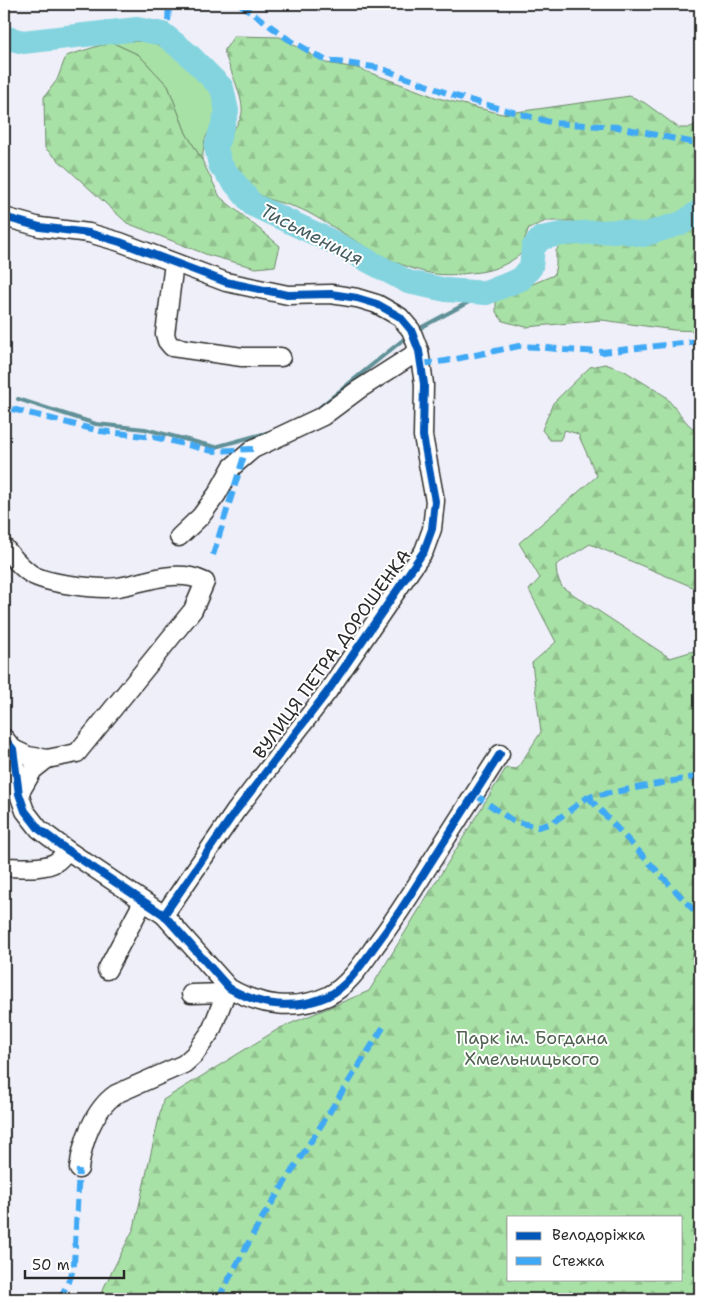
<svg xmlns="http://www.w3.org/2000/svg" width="704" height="1303" viewBox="0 0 704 1303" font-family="'Shantell Sans',sans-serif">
  <defs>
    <pattern id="forest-firs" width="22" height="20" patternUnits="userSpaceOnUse" patternTransform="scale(1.25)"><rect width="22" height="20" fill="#a8e1a6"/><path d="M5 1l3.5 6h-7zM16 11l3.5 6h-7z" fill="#91c18f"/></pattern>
  </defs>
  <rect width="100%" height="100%" fill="#efeff9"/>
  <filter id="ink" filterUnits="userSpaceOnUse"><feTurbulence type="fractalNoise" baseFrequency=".02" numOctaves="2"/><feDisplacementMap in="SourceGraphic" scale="10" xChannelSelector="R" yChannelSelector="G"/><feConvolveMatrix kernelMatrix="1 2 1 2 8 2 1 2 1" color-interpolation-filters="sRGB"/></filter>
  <g filter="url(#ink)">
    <polygon fill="#a8e1a6" stroke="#6a8668" points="147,41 161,46 185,65 216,97 218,114 205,139 202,160 186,133 168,86 139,55 111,42"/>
    <g fill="url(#forest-firs)" stroke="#6a8668" fill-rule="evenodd">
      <path d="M 234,36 L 280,37 L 326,63 L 357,68 L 438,98 L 502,114 L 630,96 L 645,103 L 679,128 L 688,128 L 700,123 L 700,331 L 674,330 L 602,320 L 526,327 L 503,321 L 496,312 L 496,301 L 523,288 L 554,275 L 556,265 L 556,251 L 574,221 L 546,221 L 529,228 L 525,238 L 522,253 C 508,265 490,272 470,273 C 455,275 440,276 425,272 C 382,262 346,233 307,212 C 292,204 273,203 258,194 C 250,189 232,169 227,161 C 215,142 239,130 242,113 C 244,98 229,68 224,51 Z"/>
      <polygon points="111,42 139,55 168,86 186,133 202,160 220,197 280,246 275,266 256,268 208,255 127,223 45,148 44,97 57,80 66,56"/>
      <path d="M 605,364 L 623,370 L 665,396 L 688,424 L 700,434 L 700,590 L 590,544 L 556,565 L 557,576 L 562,587 L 670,658 L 697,650 L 700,644 L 700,1299 L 98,1299 L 134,1228 L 163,1100 L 280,1028 L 369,991 L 506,768 L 517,769 L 541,732 L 532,663 L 556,642 L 529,590 L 540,578 L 519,543 L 597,476 L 578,434 L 565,430 L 560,440 L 550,440 L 542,430 L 553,403 L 590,367 ZM 508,1217 L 680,1217 L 680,1279 L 508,1279 Z"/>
    </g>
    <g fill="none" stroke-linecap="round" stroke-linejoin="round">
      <g stroke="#609097" stroke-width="4">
        <polyline points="422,327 486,293"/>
        <polyline points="18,399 96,424 145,429 215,447 270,432"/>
        <polyline points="315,411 404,339"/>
        <polyline points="4,774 8,768 8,765"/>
      </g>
      <polyline stroke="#84d4df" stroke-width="24" points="4,37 23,42 137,29 163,34 188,54 222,88 227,111 216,147 220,165 253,205 327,239 408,282 446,290 486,293 521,279 531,267 533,248 541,238 562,234 618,231 643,235 682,223 700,211"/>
      <defs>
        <g id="minor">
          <polyline points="4,217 40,227 89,233 120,242 226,282 288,295 331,294 357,298 377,304 400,317 411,330 419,351 424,384 423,436 435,501 432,529 424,551 328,691 235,812 164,915"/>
          <polyline points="174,263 165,334 167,341 172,347 242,357 281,357"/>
          <polyline points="179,537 201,516 217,494 232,467 253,449 323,416 358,390 419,351"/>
          <path d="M 4,547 C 12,556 20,567 31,574 C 47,584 100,590 118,587 C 142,583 167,572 191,577 C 196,578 201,580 205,582 L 193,610 L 77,753 L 47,759 L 28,756 L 13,749"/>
          <path d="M 4,738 L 13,749 L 19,794 L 25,811 L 39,829 L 67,850 L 164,915 L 229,988 C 260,1006 295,1011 328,996 C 348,986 362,964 375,946 C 393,922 410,896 426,870 C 450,832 475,793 500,754"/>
          <polyline points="19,794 33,770 47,759"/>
          <path d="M 4,867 C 18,867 44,870 56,862 C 61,859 64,854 67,850"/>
          <polyline points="107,970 143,902"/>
          <polyline points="191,994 226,993"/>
          <path d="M 79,1169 C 82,1143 93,1110 116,1094 L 184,1064 L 194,1055 L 211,1031 L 226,993 L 229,988"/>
        </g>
      </defs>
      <use href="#minor" stroke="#2b2b2b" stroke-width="21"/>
      <use href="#minor" stroke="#fff" stroke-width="18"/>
      <g stroke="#3fa9f5" stroke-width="6" stroke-dasharray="12 6" stroke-linecap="butt">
        <polyline points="240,4 288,39 325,60 380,68 455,96 553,123 618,127 690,142 700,140"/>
        <polyline points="168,21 169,4"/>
        <polyline points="421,364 446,361 519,346 539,347 565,350 603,352 700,341"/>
        <polyline points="12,409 100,431 154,437 213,451 253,449"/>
        <polyline points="213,555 244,456"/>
        <polyline points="474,794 513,821 538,827 552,823 588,797 700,776"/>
        <polyline points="588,797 700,917"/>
        <polyline points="60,1299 71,1276 74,1264 79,1169"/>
        <polyline points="218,1299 261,1220 386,1023"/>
      </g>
      <defs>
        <g id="cycleway">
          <polyline points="4,217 40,227 89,233 120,242 226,282 288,295 331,294 357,298 377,304 400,317 411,330 419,351 424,384 423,436 435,501 432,529 424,551 328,691 235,812 164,915"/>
          <path d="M 4,738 L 13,749 L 19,794 L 25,811 L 39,829 L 67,850 L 164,915 L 229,988 C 260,1006 295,1011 328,996 C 348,986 362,964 375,946 C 393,922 410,896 426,870 C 450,832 475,793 500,754"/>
        </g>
      </defs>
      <use href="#cycleway" stroke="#fff" stroke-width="11"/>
      <use href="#cycleway" stroke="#0057b8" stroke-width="8"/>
    </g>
  </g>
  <g text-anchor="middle" stroke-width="4" stroke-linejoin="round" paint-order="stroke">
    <g font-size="18" fill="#2b2b2b" stroke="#fff">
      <text transform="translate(332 654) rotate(-54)" y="6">ВУЛИЦЯ ПЕТРА ДОРОШЕНКА</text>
    </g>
    <g font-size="18" fill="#506250" stroke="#fff">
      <text x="532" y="1044">Парк ім. Богдана<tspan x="532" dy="21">Хмельницького</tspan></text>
    </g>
    <g font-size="19" font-style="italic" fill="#465e61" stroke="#fff">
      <text transform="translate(312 234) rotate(27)" y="7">Тисьмениця</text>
    </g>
  </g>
  <rect width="704" height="1303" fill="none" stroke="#fff" stroke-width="20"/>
  <rect x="10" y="10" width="684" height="1283" fill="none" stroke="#2b2b2b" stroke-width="2" filter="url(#ink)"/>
  <rect x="507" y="1216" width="175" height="65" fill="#ffffff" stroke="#aaaaaa"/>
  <rect x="516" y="1232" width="25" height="8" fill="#0057b8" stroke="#aaaaaa"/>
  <text x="552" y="1240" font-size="15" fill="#2b2b2b">Велодоріжка</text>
  <rect x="516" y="1257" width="25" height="8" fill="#3fa9f5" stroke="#aaaaaa"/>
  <text x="552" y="1266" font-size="15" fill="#2b2b2b">Стежка</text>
  <path d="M25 1270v8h99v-8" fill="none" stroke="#2b2b2b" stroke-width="2.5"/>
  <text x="32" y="1270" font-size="15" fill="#2b2b2b" stroke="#ffffff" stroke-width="4" paint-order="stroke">50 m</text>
</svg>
